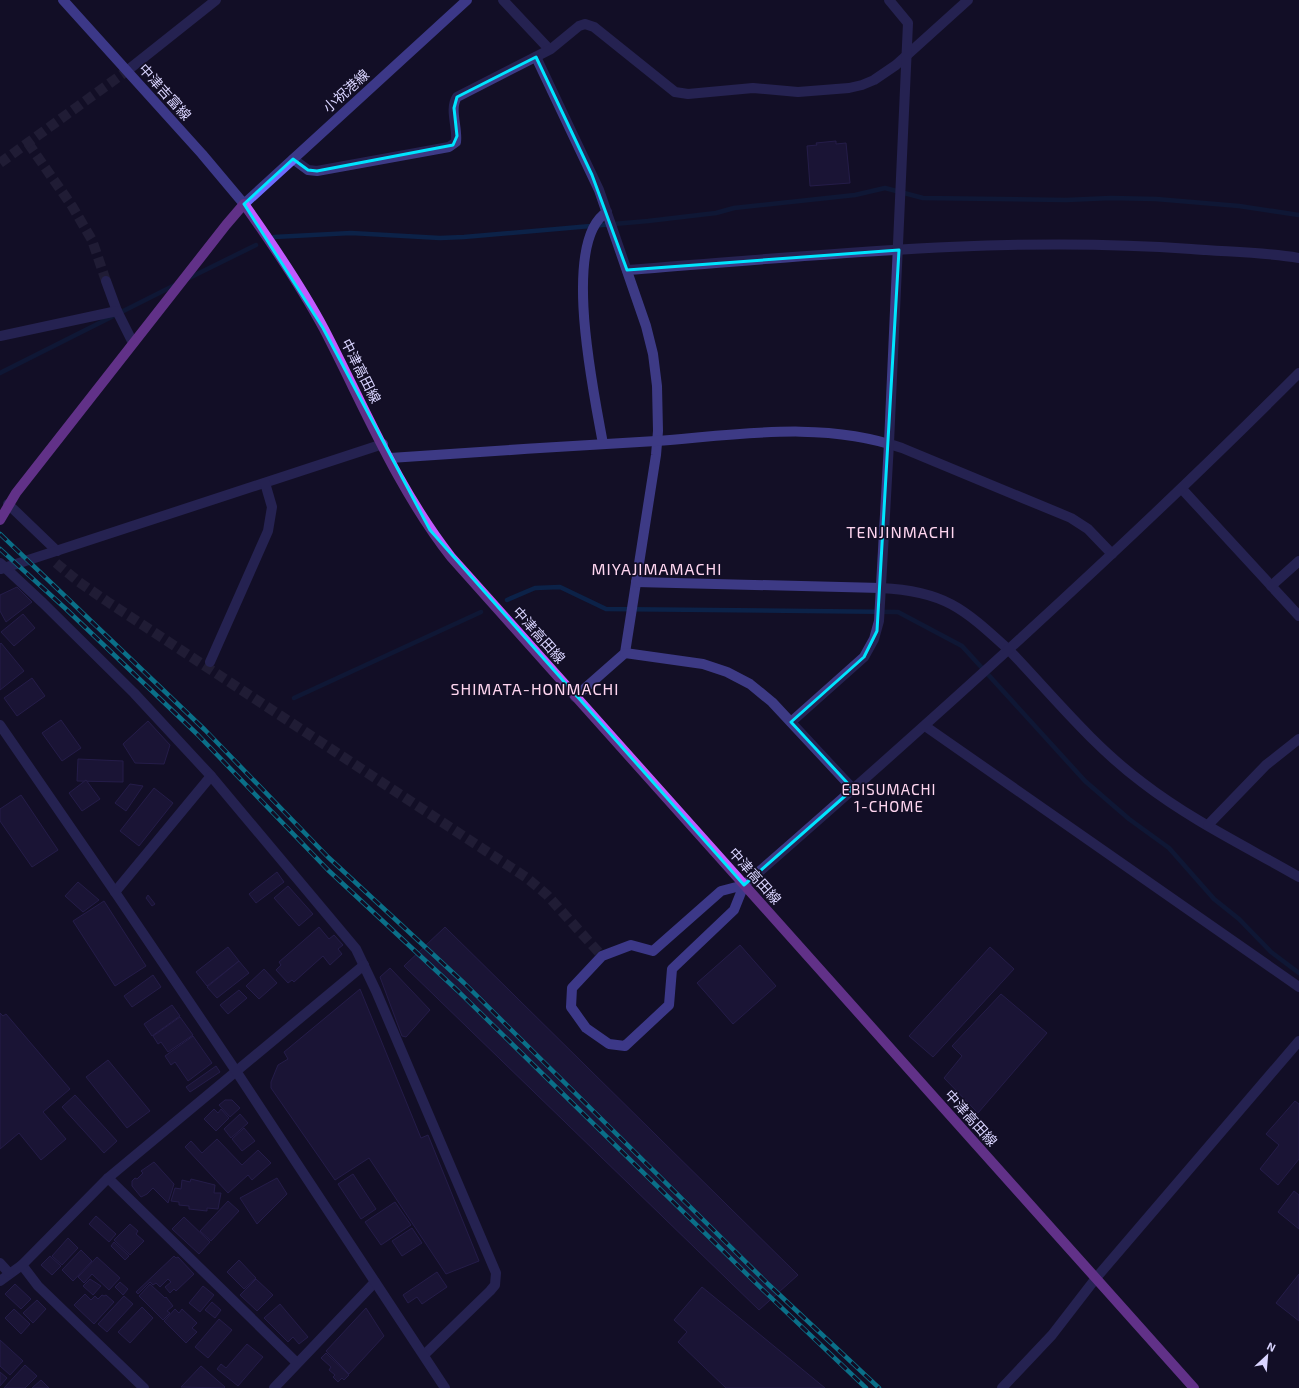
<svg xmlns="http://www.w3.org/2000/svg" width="1299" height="1388" viewBox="0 0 1299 1388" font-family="'Exo 2','Noto Sans JP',sans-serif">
  <rect width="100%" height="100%" fill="#130f26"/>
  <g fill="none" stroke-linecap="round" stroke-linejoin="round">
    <g stroke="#0c2248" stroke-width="4.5">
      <polyline points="274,237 351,233 440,238 464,237 648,221 716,213 734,208 855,195 885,188 923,198 1066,200 1111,198 1156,199 1239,206 1299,215"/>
      <polyline points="187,279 256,245"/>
      <polyline points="0,373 175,285"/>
      <polyline points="507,600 535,588 560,587 606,609 898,612 962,646 1085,781 1129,819 1169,848 1214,899 1239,919 1271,952 1299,973"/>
      <polyline points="294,698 481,612"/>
    </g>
  </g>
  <g fill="#241b47" stroke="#3b2d73">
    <polygon points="836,141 836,144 846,143 850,183 810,186 807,146 817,145 816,143"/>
    <polygon points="17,587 32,602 6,622 0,611 0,595"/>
    <polygon points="23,614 35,628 14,646 1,632"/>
    <polygon points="1,643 24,671 0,690 0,644"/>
    <polygon points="32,678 45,696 17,716 4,698"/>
    <polygon points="61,720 81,748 62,761 42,733"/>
    <polygon points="148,721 170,745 164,764 135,763 123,744"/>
    <polygon points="78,759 123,761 123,782 77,781"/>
    <polygon points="86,780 100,799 82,811 69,793"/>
    <polygon points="130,784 143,786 126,811 115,803"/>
    <polygon points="154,788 173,803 139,846 120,831"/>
    <polygon points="21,795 58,850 32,867 0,821 0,809"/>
    <polygon points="277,872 284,882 256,903 249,894"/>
    <polygon points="78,882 99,900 83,912 65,896"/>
    <polygon points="288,886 313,914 299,926 274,898"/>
    <polygon points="148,895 155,904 152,906 146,898"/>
    <polygon points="104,901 146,966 115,986 73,921"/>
    <polygon points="319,927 329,939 334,935 343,945 338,949 342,954 330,965 323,956 294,982 292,980 288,983 276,970 281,965 279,962"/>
    <polygon points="445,927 798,1275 759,1310 404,966"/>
    <polygon points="740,945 776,986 733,1024 697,983"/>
    <polygon points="228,947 239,961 207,986 196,972"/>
    <polygon points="990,947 1014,969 933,1057 909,1036"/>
    <polygon points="239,961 249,973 217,998 207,987"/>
    <polygon points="390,968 430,1010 406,1037 402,1036 380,977"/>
    <polygon points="264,969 277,983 259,999 246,986"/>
    <polygon points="153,975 161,987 132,1007 124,996"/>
    <polygon points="360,989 421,1138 428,1135 479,1261 446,1274 369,1158 335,1180 271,1088 271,1082 278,1065 288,1059 284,1052"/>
    <polygon points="239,990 247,998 228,1014 220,1005"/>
    <polygon points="1001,994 1047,1033 978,1113 944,1078 962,1056 952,1046"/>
    <polygon points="172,1005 180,1016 152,1036 144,1024"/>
    <polygon points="0,1013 3,1016 6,1014 70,1089 43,1112 66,1139 41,1160 19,1133 0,1149"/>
    <polygon points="180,1017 193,1035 168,1052 161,1042 158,1044 153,1036"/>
    <polygon points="193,1036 212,1063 188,1081 175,1062 171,1065 165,1056"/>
    <polygon points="108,1060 150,1111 127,1128 86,1077"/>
    <polygon points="216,1066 220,1072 190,1092 186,1087"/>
    <polygon points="75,1095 117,1141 104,1153 62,1107"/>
    <polygon points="225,1100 232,1100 240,1108 230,1117 219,1105"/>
    <polygon points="1295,1101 1299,1104 1299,1159 1278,1185 1260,1169 1279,1145 1266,1134"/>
    <polygon points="214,1109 218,1113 221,1109 229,1118 216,1131 204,1119"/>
    <polygon points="240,1114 248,1123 231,1138 224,1129"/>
    <polygon points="244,1128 255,1141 242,1151 232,1139"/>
    <polygon points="217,1139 242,1165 258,1150 271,1163 252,1180 248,1175 228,1193 185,1147 191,1141 202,1153"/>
    <polygon points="154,1162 174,1184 168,1203 153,1188 147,1194 141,1197 132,1186 132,1181 135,1178 137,1179 143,1173 141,1171"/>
    <polygon points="353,1174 376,1209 361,1219 338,1184"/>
    <polygon points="277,1178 287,1194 257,1224 240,1198"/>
    <polygon points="191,1179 215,1185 214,1193 221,1193 218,1209 207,1208 207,1211 189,1209 189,1206 179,1205 179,1202 171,1201 175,1188 181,1189 182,1180 190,1182"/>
    <polygon points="1294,1191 1299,1195 1299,1229 1278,1212"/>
    <polygon points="228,1201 239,1211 211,1241 200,1231"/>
    <polygon points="395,1202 411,1225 381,1245 365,1222"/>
    <polygon points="96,1216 116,1234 109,1242 89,1224"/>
    <polygon points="184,1217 210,1242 199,1254 172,1229"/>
    <polygon points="130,1224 138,1231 136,1234 144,1241 130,1255 114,1240"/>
    <polygon points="412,1228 422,1243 402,1256 392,1241"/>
    <polygon points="68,1238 78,1248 62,1265 52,1256"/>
    <polygon points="114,1242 129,1256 125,1260 111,1246"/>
    <polygon points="81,1250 92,1261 73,1281 62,1270"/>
    <polygon points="50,1256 61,1266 52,1275 41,1265"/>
    <polygon points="174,1256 176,1258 178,1257 194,1274 176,1291 174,1289 170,1293 165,1287 171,1282 168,1279 160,1287 156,1283 153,1285 150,1282 138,1294 136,1292"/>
    <polygon points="97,1257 120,1278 109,1290 92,1274 84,1283 78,1277"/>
    <polygon points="239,1260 256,1278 244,1289 227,1272"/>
    <polygon points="437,1272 447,1287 422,1304 417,1297 408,1303 403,1295"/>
    <polygon points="1299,1274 1299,1321 1276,1303"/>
    <polygon points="90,1279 101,1286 93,1295 83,1286"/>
    <polygon points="256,1279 273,1295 257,1311 240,1295"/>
    <polygon points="120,1282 128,1289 123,1295 115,1287"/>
    <polygon points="15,1284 31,1299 21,1309 5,1294"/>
    <polygon points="150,1284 165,1298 166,1297 173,1306 167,1311 170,1313 163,1320 139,1296"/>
    <polygon points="203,1286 214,1295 200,1312 189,1303"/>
    <polygon points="702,1287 825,1388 726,1388 678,1342 687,1332 674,1320"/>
    <polygon points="85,1294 91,1300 95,1296 98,1299 102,1295 104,1296 106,1295 114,1302 94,1324 74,1305"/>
    <polygon points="124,1296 133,1304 107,1332 98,1324"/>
    <polygon points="37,1300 46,1309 33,1323 23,1313"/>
    <polygon points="212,1302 221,1310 215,1318 205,1310"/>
    <polygon points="280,1304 308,1337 299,1344 293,1337 288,1342 264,1318"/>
    <polygon points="142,1307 153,1318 130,1343 118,1332"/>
    <polygon points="366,1308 384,1336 349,1374 326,1351"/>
    <polygon points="14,1309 30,1324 21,1334 5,1318"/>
    <polygon points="175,1309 179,1313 182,1309 197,1323 192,1328 197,1332 186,1343 164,1321"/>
    <polygon points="219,1319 232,1330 208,1358 195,1347"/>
    <polygon points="0,1340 23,1361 10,1375 0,1366"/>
    <polygon points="247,1344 263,1357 238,1386 217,1369 221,1364 226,1368"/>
    <polygon points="326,1353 349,1375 344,1380 342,1378 338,1382 333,1377 335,1375 329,1370 331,1367 321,1358"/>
    <polygon points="25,1365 37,1376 25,1388 4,1388"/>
    <polygon points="201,1366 225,1387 224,1388 181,1387"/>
    <polygon points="0,1372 7,1378 0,1386"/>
    <polygon points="41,1380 49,1388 32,1388"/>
  </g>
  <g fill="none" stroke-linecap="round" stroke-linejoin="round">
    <g stroke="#312d47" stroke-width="10" stroke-dasharray="10 5" stroke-linecap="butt">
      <polyline points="28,143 72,206 92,240 106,281"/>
      <polyline points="0,163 128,70"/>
      <polyline points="56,563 79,582 108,602 527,878 547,895 602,956"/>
    </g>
    <g stroke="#3d3a85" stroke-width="10">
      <polyline points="503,0 549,49"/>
      <polyline points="536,57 599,190 646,326 653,354 657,386 658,431 656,455 625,653 575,697"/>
      <polyline points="128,70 216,0"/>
      <path d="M 293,159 L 308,170 L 317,171 L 449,147 L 456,142 C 458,128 449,109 457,97 L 551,49 L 579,26 L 585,24 L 594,27 L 675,92 L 688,94 L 753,88 L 798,92 L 849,88 L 862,85 L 874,80 L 896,65 L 968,0"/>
      <path d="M 627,270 C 814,256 1003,235 1191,249 C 1227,252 1264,252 1299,258"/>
      <polyline points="106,281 117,311 133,343"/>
      <polyline points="0,336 117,311"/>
      <path d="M 603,444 C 595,398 560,241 607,212"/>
      <path d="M 390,458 C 479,452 567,446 656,441 C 737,435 823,420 902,448 L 1071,518 L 1088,529 L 1112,554"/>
      <polyline points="1182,489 1299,616"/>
      <polyline points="8,504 57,551"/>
      <polyline points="0,563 43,603 134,693 211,776 356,949 376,991 496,1273 495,1285 490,1291 424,1355"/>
      <polyline points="1,569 383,444"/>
      <path d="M 636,582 L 881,588 C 945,591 964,609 1009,650"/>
      <polyline points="1271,586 1299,561"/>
      <polyline points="625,653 703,664 727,672 750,684 772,702 853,789"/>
      <polyline points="210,662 268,531 272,507 265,483"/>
      <polyline points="791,722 864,657 874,639 879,621 889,443 908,23 889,0"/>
      <polyline points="925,726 1299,987"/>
      <polyline points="115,892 211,776"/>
      <polyline points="108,1178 297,1363"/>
      <polyline points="22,1265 38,1286 144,1388"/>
      <polyline points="0,1281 22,1265 108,1178 364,965"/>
      <polyline points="274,1388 375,1282"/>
      <polyline points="1002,1388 1052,1335 1096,1278 1299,1041"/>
    </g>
    <g stroke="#3d3a85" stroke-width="10">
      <path d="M 1009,650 C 1053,696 1092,745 1143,783 C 1191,820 1247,847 1299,877"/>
      <polyline points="0,725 115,892 236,1071 445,1388"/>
      <polyline points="1208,825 1266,765 1299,739"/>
      <path d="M 744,885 C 934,719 1121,551 1299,373"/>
      <polyline points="0,1263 9,1273"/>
    </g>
    <g stroke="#6f6bff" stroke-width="10">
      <polyline points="63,0 202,154 244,204 467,0"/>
      <polygon points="744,885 734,910 672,969 669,1005 625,1046 609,1044 586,1028 571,1007 572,988 602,956 631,945 653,951 721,891"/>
    </g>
    <path stroke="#c25bff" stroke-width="10" d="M 0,520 L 16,493 L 226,225 L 244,204 C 273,245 301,286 324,329 C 364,406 397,488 451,557 L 1194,1388"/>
    <defs>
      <g id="rail">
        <polyline points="0,534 205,730 328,857 464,983 768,1284 879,1388"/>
        <polyline points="0,549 66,609 197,734 328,870 458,991 762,1289 866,1388"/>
      </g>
    </defs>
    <use href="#rail" stroke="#00e5ff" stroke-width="4.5"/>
    <use href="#rail" stroke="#130f26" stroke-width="3" stroke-dasharray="9" stroke-linecap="butt"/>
  </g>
  <path d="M0 0H1299V1388H0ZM 536,57 L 592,175 L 627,270 L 899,250 L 877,631 L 864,657 L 791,722 L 853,789 L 744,885 L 430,530 L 323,328 L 244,204 L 293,159 L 308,170 L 317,171 L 453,145 L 457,136 L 454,108 L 457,97 Z" fill="#130f26" fill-opacity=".55" fill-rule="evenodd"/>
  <path fill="none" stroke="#00e5ff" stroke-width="3" stroke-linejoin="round" d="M 536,57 L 592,175 L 627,270 L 899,250 L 877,631 L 864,657 L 791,722 L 853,789 L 744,885 L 430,530 L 323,328 L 244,204 L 293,159 L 308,170 L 317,171 L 453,145 L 457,136 L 454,108 L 457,97 Z"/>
  <g text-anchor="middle" stroke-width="3.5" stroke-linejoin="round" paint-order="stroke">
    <g font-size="14" fill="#d9d4ff" stroke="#130f26">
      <text transform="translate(346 91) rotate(-42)" y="5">小祝港線</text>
      <text transform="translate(165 92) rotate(48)" y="5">中津吉富線</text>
      <text transform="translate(361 371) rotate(63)" y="5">中津高田線</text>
      <text transform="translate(539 635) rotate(48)" y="5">中津高田線</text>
      <text transform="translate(755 876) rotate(48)" y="5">中津高田線</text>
      <text transform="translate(971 1118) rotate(48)" y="5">中津高田線</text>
    </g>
    <g font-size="15" letter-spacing="1" fill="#ffd6f0" stroke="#130f26">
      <text x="889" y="795">EBISUMACHI<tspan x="889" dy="17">1-CHOME</tspan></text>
    </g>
    <g font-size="16" letter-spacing="1" fill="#ffd6f0" stroke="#130f26">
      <text x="901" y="538">TENJINMACHI</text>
      <text x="657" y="575">MIYAJIMAMACHI</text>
      <text x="535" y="695">SHIMATA-HONMACHI</text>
    </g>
  </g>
  <g transform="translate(1267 1356) rotate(26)" stroke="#130f26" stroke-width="3" paint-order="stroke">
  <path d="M0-3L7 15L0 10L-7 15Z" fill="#d9d4ff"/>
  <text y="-6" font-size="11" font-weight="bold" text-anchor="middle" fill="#d9d4ff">N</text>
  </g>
</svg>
